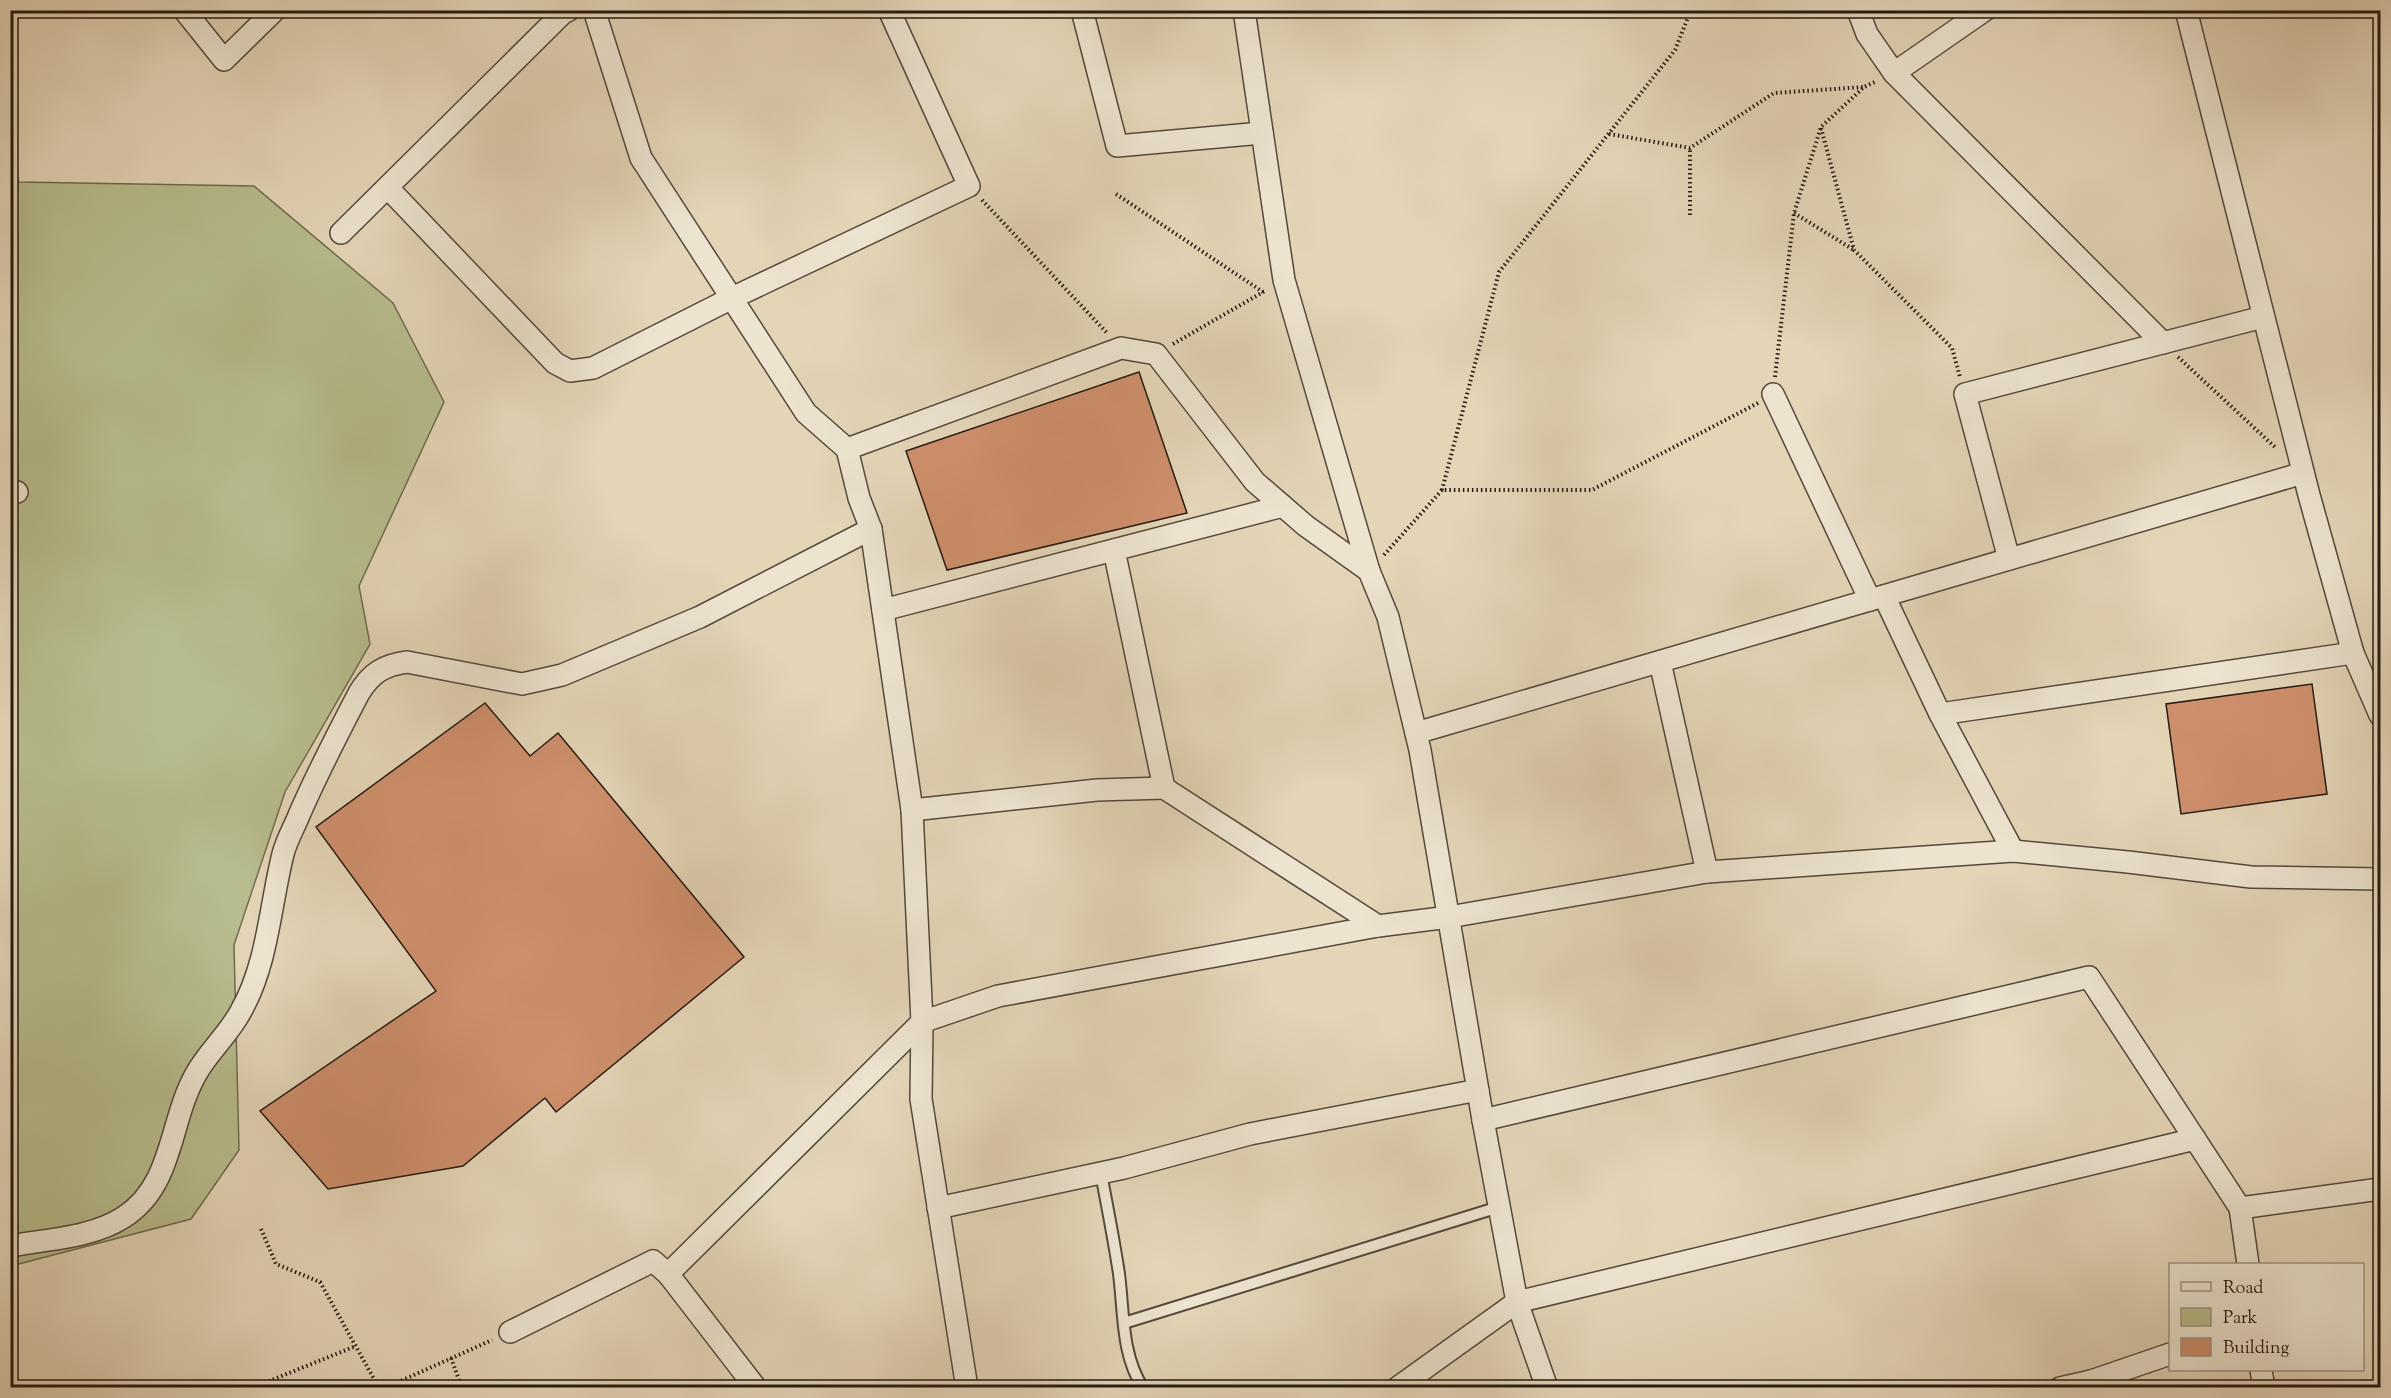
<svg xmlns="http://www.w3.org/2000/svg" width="2391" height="1398" viewBox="0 0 2391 1398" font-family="'Sorts Mill Goudy',serif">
  <rect width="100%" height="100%" fill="#e4d5b7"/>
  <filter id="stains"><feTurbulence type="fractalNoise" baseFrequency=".00333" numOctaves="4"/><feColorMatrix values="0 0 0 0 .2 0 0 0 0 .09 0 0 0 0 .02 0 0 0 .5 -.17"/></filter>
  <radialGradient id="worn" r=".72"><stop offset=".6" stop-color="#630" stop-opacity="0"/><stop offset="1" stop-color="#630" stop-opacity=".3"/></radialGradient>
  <polygon fill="#b7bc8c" stroke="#6e6b4f" stroke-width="1.5" points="10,159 19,182 254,186 393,303 444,402 359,586 370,644 285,792 234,945 239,1150 191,1219 11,1266"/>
  <g fill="#ce8f6c" stroke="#241a12" stroke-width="1.5">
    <polygon points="1139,372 1187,513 947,570 906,451"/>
    <polygon points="2312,684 2327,794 2181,814 2166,704"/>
    <polygon points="485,703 530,756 558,733 744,957 556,1112 545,1098 463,1166 328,1189 260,1111 436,991 316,827"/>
  </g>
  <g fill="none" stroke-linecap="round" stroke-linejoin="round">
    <defs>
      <g id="lane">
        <path d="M 1101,1173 C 1107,1206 1114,1240 1119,1274 C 1124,1312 1121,1354 1143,1388"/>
        <polyline points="1124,1323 1499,1207"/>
      </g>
      <g id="street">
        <polyline points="184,10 224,60 275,10"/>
        <polyline points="1082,10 1117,146 1262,133"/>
        <polyline points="1244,10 1284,280 1369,571"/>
        <polyline points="1858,10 1867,34 1894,73 2163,343"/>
        <polyline points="2186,10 2309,495 2353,653 2380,715"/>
        <polyline points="1894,73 1985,10"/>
        <polyline points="388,188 555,363 570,371 593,368 732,298 969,186 889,10"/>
        <polyline points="341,233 563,13 569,10"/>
        <polyline points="1773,394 1870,600"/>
        <polyline points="847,449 1121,348 1156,354 1255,482 1306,526 1369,571 1388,617 1420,750 1483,1120 1517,1302 1547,1388"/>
        <polyline points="10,490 17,492"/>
        <polyline points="1114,550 1164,788"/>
        <polyline points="2009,559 1965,394 2263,317"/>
        <polyline points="1884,596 1940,714 2013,851"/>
        <polyline points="883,610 1283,506"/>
        <polyline points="1660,662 1707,872"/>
        <polyline points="1940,714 2353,653"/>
        <polyline points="1416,733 2303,473"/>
        <polyline points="912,810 1097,790 1164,788 1378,926"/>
        <polyline points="2195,1139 2240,1208 2248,1264"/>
        <polyline points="938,1208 1124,1168 1250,1134 1478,1090"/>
        <polyline points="2240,1208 2380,1189"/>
        <path d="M 10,1246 C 47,1239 92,1238 124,1217 C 174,1185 169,1121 196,1074 C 208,1052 229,1034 241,1011 C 268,963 270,906 283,854 C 286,842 292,831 297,820 C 315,777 337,735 359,693 C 371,673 384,665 407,662 L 522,684 L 562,675 L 700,617 L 871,529 L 859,498 L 847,449 L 806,413 L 641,158 L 594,10"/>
        <polyline points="668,1274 922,1022 912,810 871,529"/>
        <polyline points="510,1332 653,1261 668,1274 756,1388"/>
        <polyline points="2261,1370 2264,1388"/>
        <polyline points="2091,1381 2170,1354"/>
        <polyline points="967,1388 921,1099 922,1022 998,996 1378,926 1449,917 1707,872 2013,851 2128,862 2251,877 2380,879"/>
        <polyline points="1397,1388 1517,1302 2195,1139 2089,977 1483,1120"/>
        <polyline points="2060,1388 2091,1381 2092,1388"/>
      </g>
    </defs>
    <use href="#lane" stroke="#54493b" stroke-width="14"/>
    <use href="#street" stroke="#54493b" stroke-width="24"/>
    <g stroke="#241a12" stroke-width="4" stroke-dasharray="1.5 3" stroke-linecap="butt">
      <polyline points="1821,128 1854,250 1952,348 1960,377"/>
      <polyline points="1609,134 1690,148 1774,93 1864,87"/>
      <polyline points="1116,194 1263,292"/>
      <polyline points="982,200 1108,334"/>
      <polyline points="1794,213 1854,250"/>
      <polyline points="1690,215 1690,148"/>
      <polyline points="1173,344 1265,291"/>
      <polyline points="2178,357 2276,448"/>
      <polyline points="1775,377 1794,213 1821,127 1864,87 1877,81"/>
      <polyline points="1442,490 1499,272 1675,50 1691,10"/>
      <polyline points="1384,555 1442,490 1592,490 1758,403"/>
      <polyline points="261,1229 276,1264 320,1282 379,1388"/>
      <polyline points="451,1358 462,1388"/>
      <polyline points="252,1388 356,1346"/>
      <polyline points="385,1388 492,1340"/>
    </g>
    <use href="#lane" stroke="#ede4d0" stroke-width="10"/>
    <use href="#street" stroke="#ede4d0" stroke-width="21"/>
  </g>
  <rect width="2391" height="1398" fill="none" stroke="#e4d5b7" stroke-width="36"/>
  <rect x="12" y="12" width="2367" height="1374" fill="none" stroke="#241a12" stroke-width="3"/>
  <rect x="18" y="18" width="2355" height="1362" fill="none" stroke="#241a12" stroke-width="1.5"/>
  <rect x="2169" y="1263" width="195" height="108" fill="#ede4d0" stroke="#9d9384" stroke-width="1.5"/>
  <rect x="2181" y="1282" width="30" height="9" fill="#ede4d0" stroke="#9d9384" stroke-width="1.5"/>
  <text x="2223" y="1293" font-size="18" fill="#241a12">Road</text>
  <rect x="2181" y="1308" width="30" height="18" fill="#b7bc8c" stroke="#9d9384" stroke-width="1.5"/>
  <text x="2223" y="1323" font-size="18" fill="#241a12">Park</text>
  <rect x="2181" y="1338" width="30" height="18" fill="#ce8f6c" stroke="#9d9384" stroke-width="1.5"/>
  <text x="2223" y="1353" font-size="18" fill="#241a12">Building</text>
  <rect width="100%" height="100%" filter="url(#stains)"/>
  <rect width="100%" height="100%" fill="url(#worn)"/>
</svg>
